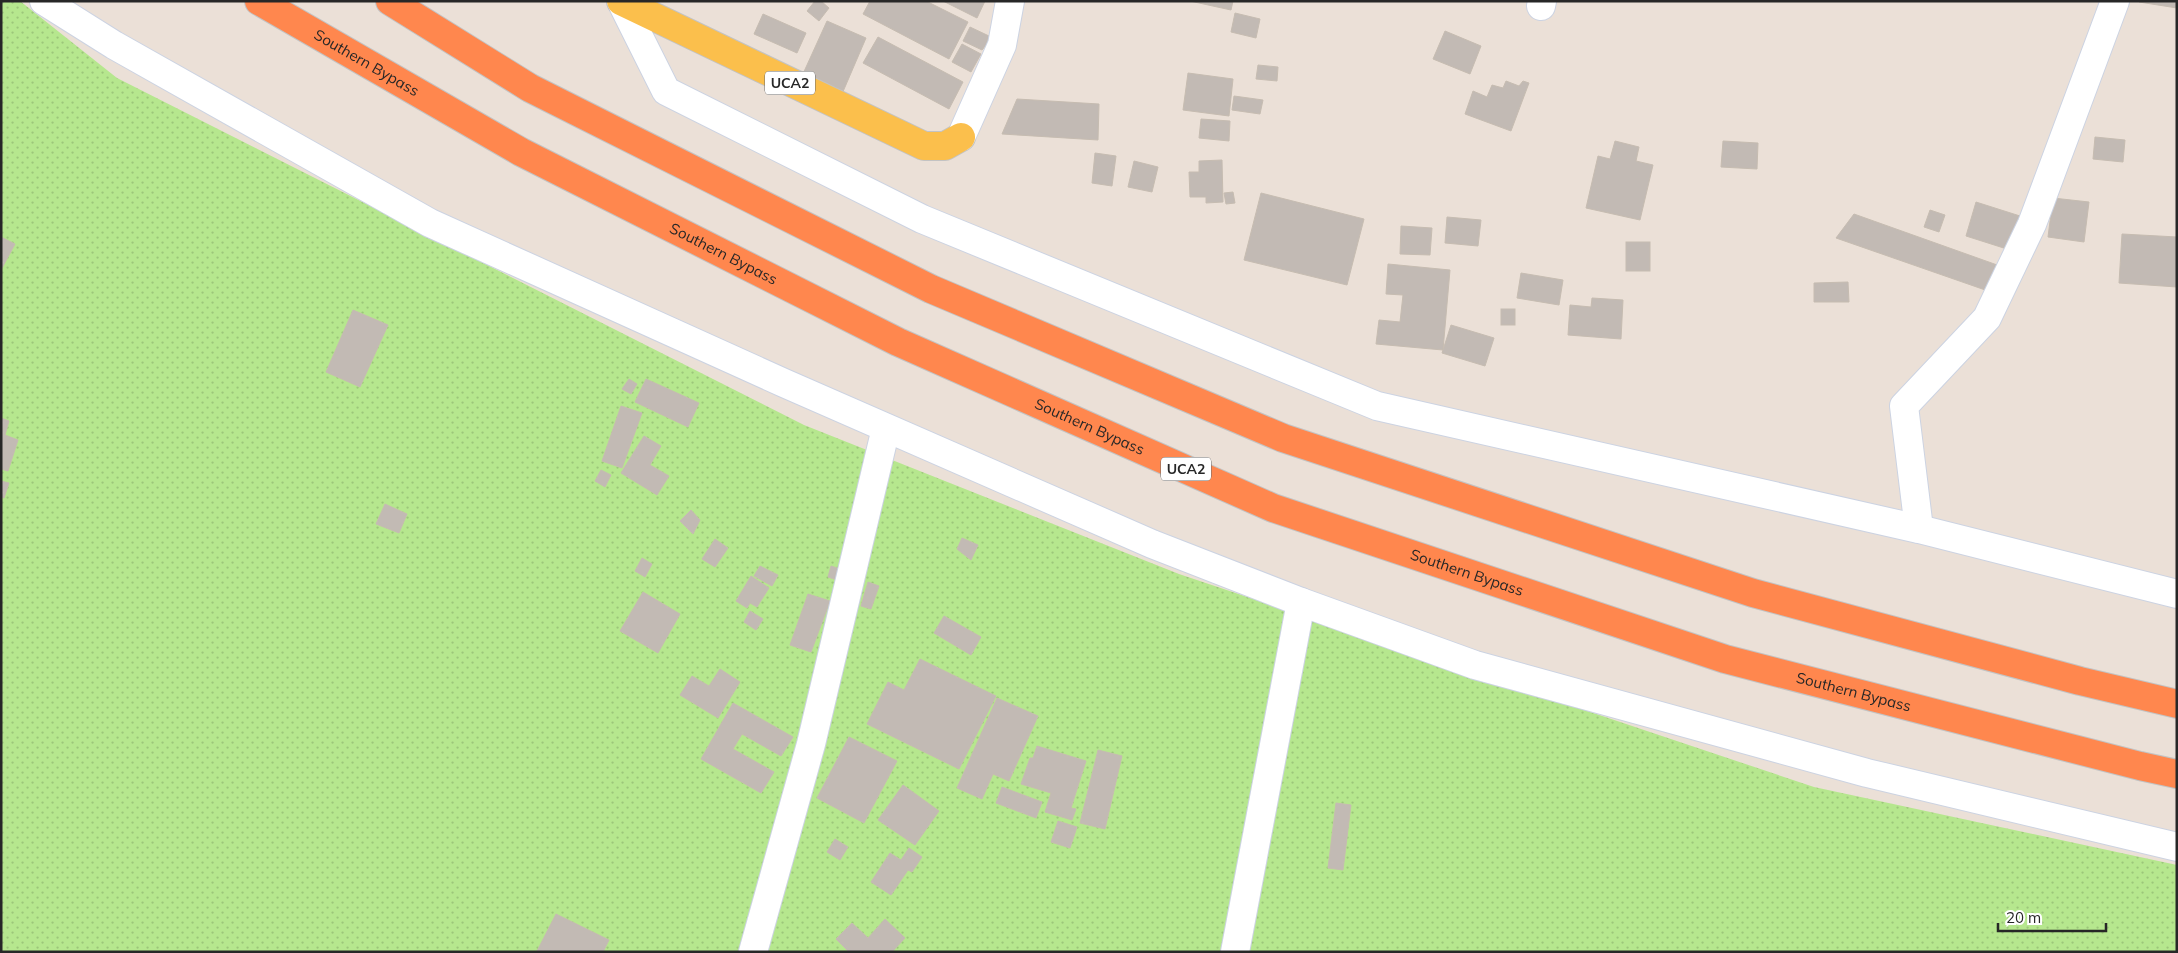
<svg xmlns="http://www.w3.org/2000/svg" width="2178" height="953" viewBox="0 0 2178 953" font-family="Mulish,sans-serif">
  <defs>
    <pattern id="grass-dots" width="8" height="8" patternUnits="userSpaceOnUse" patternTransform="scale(1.25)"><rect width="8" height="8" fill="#b6e78e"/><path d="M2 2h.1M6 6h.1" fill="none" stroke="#9cc67a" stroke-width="1.8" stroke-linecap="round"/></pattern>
  </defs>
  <rect width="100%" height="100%" fill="#ebe0d7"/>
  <polygon fill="url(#grass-dots)" points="1,1 20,1 117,78 804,425 1179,574 1814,787 2177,865 2177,952 1,952"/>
  <g fill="#c2bab4" stroke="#c6bcb1">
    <polygon points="815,1 821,1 829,8 819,21 807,11"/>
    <polygon points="870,1 926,1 968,22 949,59 863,14"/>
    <polygon points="943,1 985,1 977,18"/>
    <polygon points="1190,1 1233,1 1231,10"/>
    <polygon points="2177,1 2177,8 2139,2 2139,1"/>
    <polygon points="1235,13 1260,19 1256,38 1231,32"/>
    <polygon points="763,14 806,33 797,53 754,34"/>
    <polygon points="827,21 866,38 842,94 802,76"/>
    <polygon points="970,27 989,36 987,44 982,50 963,41"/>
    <polygon points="1445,31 1481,46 1470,74 1433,59"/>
    <polygon points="878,37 963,82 949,109 863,63"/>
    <polygon points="962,44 981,54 971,72 952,62"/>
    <polygon points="1258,65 1278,67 1277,81 1256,79"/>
    <polygon points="1188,73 1233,79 1229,116 1183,110"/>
    <polygon points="1506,81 1519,86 1523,81 1529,83 1511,131 1465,114 1473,91 1487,97 1492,85 1503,88"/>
    <polygon points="1234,96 1263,100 1260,114 1232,110"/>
    <polygon points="1017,99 1099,104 1098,140 1002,134"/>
    <polygon points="1201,119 1230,121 1229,141 1199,138"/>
    <polygon points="2095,137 2125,140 2123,162 2093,159"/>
    <polygon points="1615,141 1639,147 1636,161 1653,165 1640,220 1586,208 1598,156 1610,159"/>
    <polygon points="1723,141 1758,143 1757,169 1721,167"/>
    <polygon points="1095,153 1116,156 1112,186 1092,183"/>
    <polygon points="1222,160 1223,202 1206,203 1206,197 1190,197 1189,172 1199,172 1199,161"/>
    <polygon points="1134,161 1158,167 1152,192 1128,187"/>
    <polygon points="1233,192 1235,203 1226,204 1224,193"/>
    <polygon points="1261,193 1364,219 1347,285 1244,260"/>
    <polygon points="2053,198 2089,202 2084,242 2048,237"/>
    <polygon points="1976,202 2020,216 2010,250 1966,236"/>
    <polygon points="1930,210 1945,215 1939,232 1924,227"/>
    <polygon points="1854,214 2000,266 1991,292 1836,238"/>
    <polygon points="1447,217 1481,220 1478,246 1445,243"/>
    <polygon points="1401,226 1432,228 1430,255 1400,254"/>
    <polygon points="2122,234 2177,237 2177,287 2119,283"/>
    <polygon points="1,237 15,244 1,270"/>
    <rect x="1626" y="242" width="24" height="29"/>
    <polygon points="1388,264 1450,270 1443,350 1376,344 1379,320 1400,322 1403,295 1386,294"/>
    <polygon points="1521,273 1563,280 1559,305 1517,298"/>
    <polygon points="1848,282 1849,302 1814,302 1814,283"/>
    <polygon points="1592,298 1623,300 1621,339 1568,335 1570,305 1591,307"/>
    <rect x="1501" y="309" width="14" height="16"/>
    <polygon points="353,310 388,325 360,387 326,372"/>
    <polygon points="1451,325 1494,338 1485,366 1442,353"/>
    <polygon points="629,379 637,384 631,394 622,389"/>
    <polygon points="646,379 699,403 688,427 635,402"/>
    <polygon points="621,406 642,413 622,468 602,461"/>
    <polygon points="1,418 9,421 5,435 18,440 8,471 1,469"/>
    <polygon points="644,436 661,446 650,465 669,476 657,495 621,473"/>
    <polygon points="601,470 611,475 605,487 595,481"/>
    <polygon points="1,481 9,483 4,498 1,497"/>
    <polygon points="385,504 407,514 399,533 376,524"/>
    <polygon points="691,510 700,520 693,534 680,521"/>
    <polygon points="962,538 978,545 971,560 957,549"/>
    <polygon points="715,539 728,548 715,567 702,559"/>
    <polygon points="642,558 652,564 645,577 635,571"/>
    <polygon points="760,566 778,575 772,586 754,576"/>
    <polygon points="831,566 843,570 840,581 828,577"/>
    <polygon points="751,576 769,588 757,607 750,603 747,608 736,601"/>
    <polygon points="868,582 879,586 871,609 861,606"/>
    <polygon points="643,592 680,614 658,653 620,631"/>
    <polygon points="808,594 830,601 811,652 790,645"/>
    <polygon points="750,611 763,619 756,630 744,622"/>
    <polygon points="944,616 981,637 971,655 934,633"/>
    <polygon points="920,659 996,696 959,769 867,724 888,682 904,690"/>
    <polygon points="720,669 740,682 718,718 680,695 692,676 709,686"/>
    <polygon points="997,698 1038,716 1009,781 993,774 982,799 957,788"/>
    <polygon points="733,703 793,737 781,756 742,734 733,749 774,772 761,793 701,759"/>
    <polygon points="849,737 897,761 864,823 817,798"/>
    <polygon points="1037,746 1086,761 1071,808 1076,809 1072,820 1045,812 1051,793 1021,784 1030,758 1033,758"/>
    <polygon points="1098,750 1122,756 1105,829 1080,823"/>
    <polygon points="903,785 939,811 915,845 878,820"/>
    <polygon points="1002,787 1042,802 1036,818 996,803"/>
    <polygon points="1336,803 1351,805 1343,870 1328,868"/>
    <polygon points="1058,821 1077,827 1070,848 1051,842"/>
    <polygon points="835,839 848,847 840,860 827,852"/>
    <polygon points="909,848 922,857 912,872 908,870 891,895 871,882 890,853 901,860"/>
    <polygon points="556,914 609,940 603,952 537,951"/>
    <polygon points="885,919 905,938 892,952 849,952 836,939 852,923 868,938"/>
  </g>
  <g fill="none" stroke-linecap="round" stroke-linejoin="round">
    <defs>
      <g id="minor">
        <polyline points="44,1 114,45 430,223 784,383 1152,544 1301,602 1475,665 1867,773 2177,847"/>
        <polyline points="621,1 666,91 922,219 1377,406 1919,529 2177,594"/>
        <polyline points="1541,6 1542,1"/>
        <polyline points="961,137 1002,45 1010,1"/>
        <polyline points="1919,529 1904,406 1987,318 2032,224 2115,1"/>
        <polyline points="753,952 811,744 886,428"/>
        <polyline points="1235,952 1301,602"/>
      </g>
      <polyline id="major" points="621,1 924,146 945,146 961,137"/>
      <g id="highway">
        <path id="s1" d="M 259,1 L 521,152 L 898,342 L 1273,508 L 1725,659 L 2140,766 L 2177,774"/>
        <polyline points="390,1 530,88 931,289 1283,438 1753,593 2080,681 2177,704"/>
      </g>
    </defs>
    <use href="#minor" stroke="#ccd3e2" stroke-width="30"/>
    <use href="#major" stroke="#c3c3c3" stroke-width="30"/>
    <use href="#highway" stroke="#c3c3c3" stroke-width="30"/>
    <use href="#minor" stroke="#fff" stroke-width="28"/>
    <use href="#major" stroke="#fbbf4c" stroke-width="28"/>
    <use href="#highway" stroke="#ff874e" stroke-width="28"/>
  </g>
  <g text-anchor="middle" stroke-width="4.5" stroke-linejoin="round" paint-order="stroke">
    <g fill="#fff" stroke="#686868" stroke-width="1">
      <rect x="765" y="71.5" width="50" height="23" rx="4"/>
      <rect x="1161" y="457.5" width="50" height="23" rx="4"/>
    </g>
    <g font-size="14" font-weight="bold" fill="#272727">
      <text x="790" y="88">UCA2</text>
      <text x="1186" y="474">UCA2</text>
    </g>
    <g font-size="15" fill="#272727" stroke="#fff">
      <text dy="5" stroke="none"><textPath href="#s1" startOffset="124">Southern Bypass</textPath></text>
      <text dy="5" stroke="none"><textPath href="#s1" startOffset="529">Southern Bypass</textPath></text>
      <text dy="5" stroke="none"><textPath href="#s1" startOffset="934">Southern Bypass</textPath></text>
      <text dy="5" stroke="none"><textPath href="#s1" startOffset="1339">Southern Bypass</textPath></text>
      <text dy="5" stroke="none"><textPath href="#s1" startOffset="1744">Southern Bypass</textPath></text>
    </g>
  </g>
  <rect width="2178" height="953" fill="none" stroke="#272727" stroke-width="5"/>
  <path d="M1998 923v8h108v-8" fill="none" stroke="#272727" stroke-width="2.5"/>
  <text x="2006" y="923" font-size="15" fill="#272727" stroke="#ffffff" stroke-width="4" paint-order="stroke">20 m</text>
</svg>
